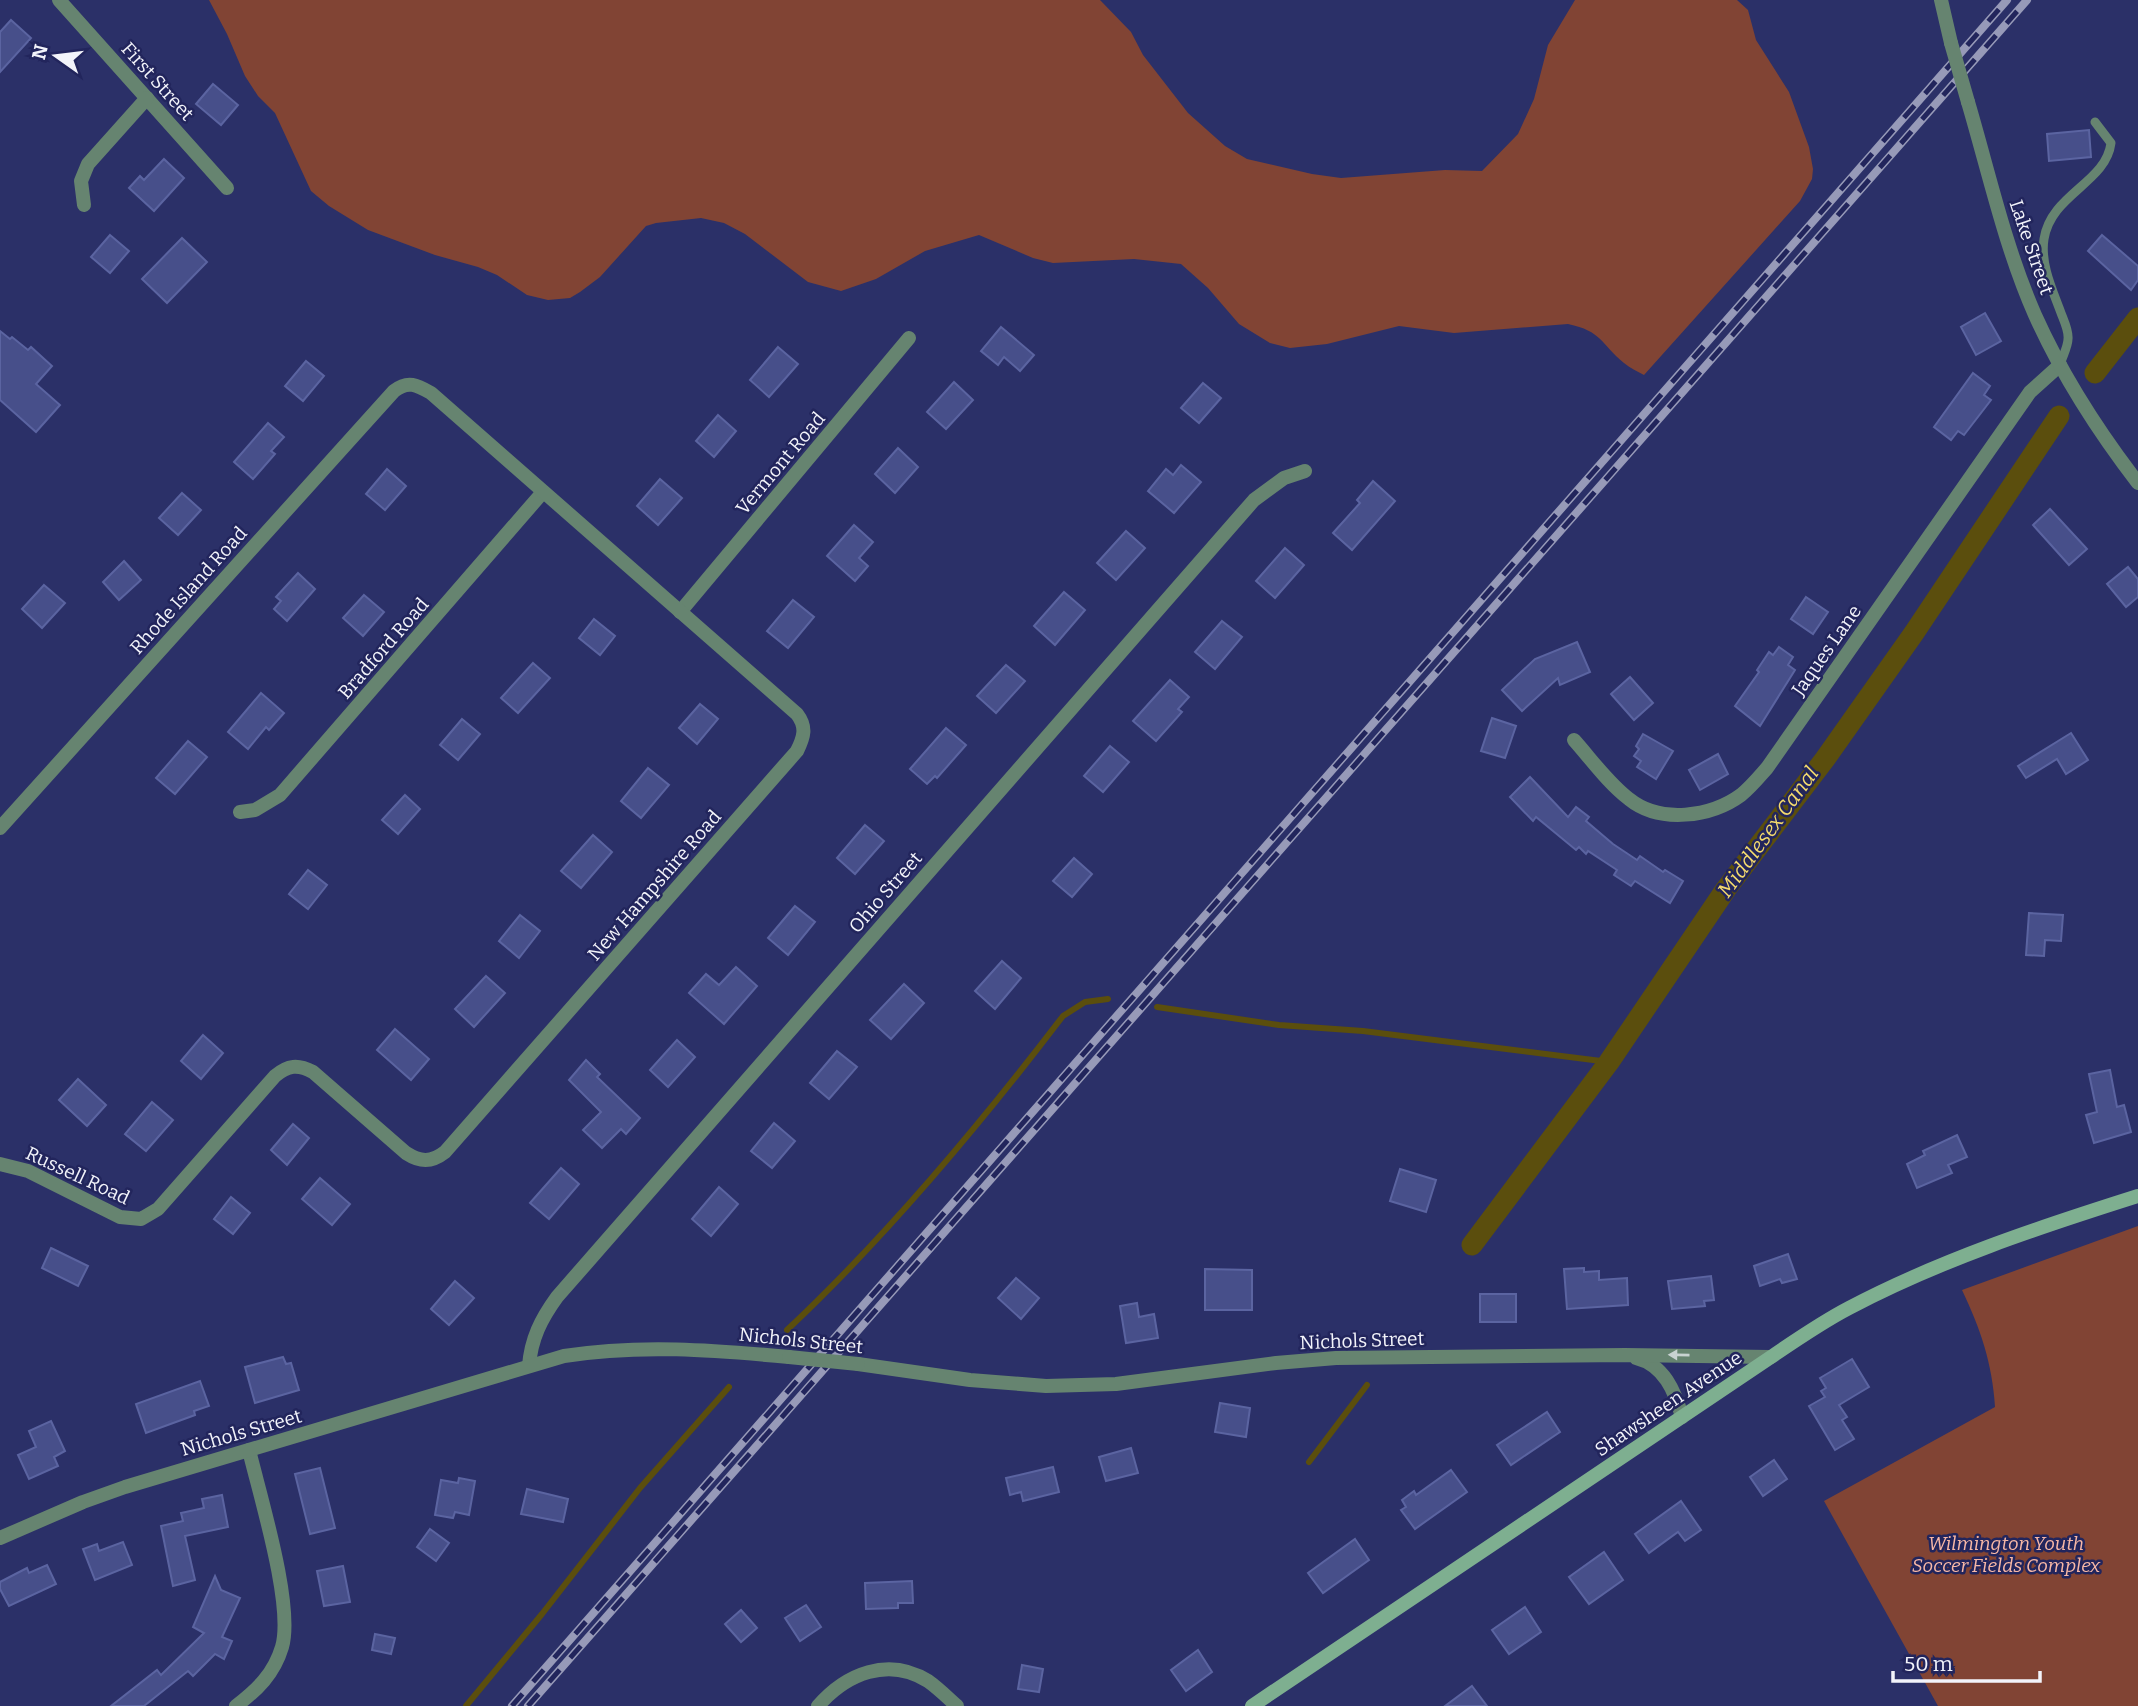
<svg xmlns="http://www.w3.org/2000/svg" width="2138" height="1706" viewBox="0 0 2138 1706" font-family="Bitter,serif">
  <rect width="100%" height="100%" fill="#2b3068"/>
  <g fill="#814434">
    <path d="M 209,0 L 1100,0 L 1131,32 L 1143,55 L 1188,113 L 1225,146 L 1247,159 L 1312,174 L 1341,178 L 1445,170 L 1482,171 L 1518,134 L 1534,99 L 1548,45 L 1575,0 L 1737,0 L 1748,10 L 1756,40 L 1789,92 L 1809,147 L 1813,169 L 1812,179 L 1800,201 L 1644,375 C 1637,371 1630,368 1624,363 C 1601,344 1602,331 1568,324 L 1454,333 L 1399,326 L 1327,344 L 1290,348 L 1270,343 L 1239,324 L 1208,288 L 1181,264 L 1134,259 L 1053,263 L 1033,258 L 979,235 L 925,251 L 876,279 L 841,291 L 808,282 L 745,234 L 724,223 L 701,218 L 656,223 L 646,226 L 600,277 L 580,292 L 570,298 L 548,300 L 527,295 L 497,275 L 478,267 L 435,255 L 368,230 L 329,206 L 311,191 L 275,113 L 258,96 L 245,76 L 227,34 Z"/>
    <path d="M 2138,1226 L 2138,1706 L 1938,1706 L 1824,1501 L 1995,1407 C 1992,1363 1981,1330 1962,1290 Z"/>
  </g>
  <g fill="none" stroke-linecap="round" stroke-linejoin="round">
    <g stroke="#5b4e0d" stroke-width="6">
      <polyline points="1157,1007 1279,1025 1363,1031 1609,1062"/>
      <path d="M 787,1330 C 888,1235 979,1126 1063,1016 L 1085,1002 L 1108,999"/>
      <polyline points="1309,1462 1367,1385"/>
      <polyline points="466,1706 542,1614 640,1488 729,1387"/>
    </g>
    <g stroke="#5b4e0d" stroke-width="21">
      <polyline points="2095,373 2138,318"/>
      <polyline points="1472,1245 1609,1062 1726,889 1825,759 1914,633 2059,416"/>
    </g>
  </g>
  <g fill="#474f8a" stroke="#5b64a1" stroke-width="2">
    <polygon points="11,20 31,38 0,72 0,32"/>
    <polygon points="213,84 238,105 221,125 196,104"/>
    <polygon points="2089,130 2091,157 2049,161 2047,134"/>
    <polygon points="164,159 184,178 154,211 129,188 140,176 144,180"/>
    <polygon points="110,235 129,251 110,273 91,257"/>
    <polygon points="2102,235 2138,266 2138,280 2131,290 2088,251"/>
    <polygon points="182,238 207,262 167,303 142,279"/>
    <polygon points="1985,313 2001,341 1976,355 1961,327"/>
    <polygon points="1001,327 1034,355 1020,371 1004,357 998,365 981,351"/>
    <polygon points="0,331 10,339 12,337 28,350 31,347 52,366 36,384 60,405 36,432 0,400"/>
    <polygon points="778,347 798,364 769,397 750,380"/>
    <polygon points="306,361 324,376 303,401 285,386"/>
    <polygon points="1973,373 1990,386 1984,395 1991,400 1964,435 1958,431 1951,440 1934,427"/>
    <polygon points="954,382 973,400 946,429 927,412"/>
    <polygon points="1203,383 1221,398 1199,423 1181,408"/>
    <polygon points="718,415 736,431 714,457 696,441"/>
    <polygon points="268,423 284,437 271,451 275,454 253,479 234,462"/>
    <polygon points="898,448 918,467 895,493 875,474"/>
    <polygon points="1181,465 1201,482 1174,513 1148,491 1166,469 1173,475"/>
    <polygon points="387,469 406,486 385,510 366,494"/>
    <polygon points="660,479 682,498 658,525 637,506"/>
    <polygon points="1373,481 1395,501 1352,550 1333,533 1360,503 1357,500"/>
    <polygon points="182,493 201,510 178,535 159,518"/>
    <polygon points="2050,509 2087,549 2069,565 2033,525"/>
    <polygon points="854,525 873,542 859,558 868,566 855,581 827,556"/>
    <polygon points="1126,531 1145,548 1116,580 1097,563"/>
    <polygon points="1285,548 1304,565 1275,598 1256,581"/>
    <polygon points="124,561 141,580 119,600 103,582"/>
    <polygon points="2128,567 2138,579 2138,597 2126,607 2107,584"/>
    <polygon points="298,573 315,589 287,621 274,609 281,601 276,597"/>
    <polygon points="44,585 65,603 42,628 22,609"/>
    <polygon points="1064,592 1085,610 1055,645 1034,626"/>
    <polygon points="364,595 384,612 363,636 343,618"/>
    <polygon points="1806,597 1828,612 1813,634 1791,619"/>
    <polygon points="793,600 814,617 788,648 767,631"/>
    <polygon points="594,619 615,636 600,655 579,638"/>
    <polygon points="1222,621 1242,637 1215,669 1195,652"/>
    <polygon points="1577,642 1590,672 1560,685 1558,678 1522,711 1502,690 1535,659"/>
    <polygon points="1779,647 1793,657 1788,665 1795,670 1760,726 1735,706 1759,672 1757,670 1769,652 1773,655"/>
    <polygon points="533,663 550,678 518,713 501,698"/>
    <polygon points="1006,665 1025,681 996,713 977,696"/>
    <polygon points="1630,677 1653,703 1634,720 1611,694"/>
    <polygon points="1170,680 1189,697 1178,709 1182,712 1156,741 1133,721"/>
    <polygon points="261,693 284,713 269,730 266,727 248,749 228,732"/>
    <polygon points="700,704 718,719 697,744 679,728"/>
    <polygon points="1492,718 1516,726 1505,758 1481,751"/>
    <polygon points="462,719 480,734 458,760 440,745"/>
    <polygon points="946,728 966,745 937,778 935,776 927,784 910,769"/>
    <polygon points="2071,733 2088,760 2066,774 2057,759 2026,778 2018,766"/>
    <polygon points="1643,734 1673,751 1656,779 1637,767 1641,761 1634,756 1639,749 1636,746"/>
    <polygon points="188,741 207,757 175,794 156,778"/>
    <polygon points="1110,746 1129,762 1103,792 1084,776"/>
    <polygon points="1718,754 1728,774 1700,790 1689,770"/>
    <polygon points="648,768 669,785 641,818 621,801"/>
    <polygon points="1530,777 1568,817 1576,807 1589,817 1586,821 1613,844 1637,860 1640,856 1663,872 1665,870 1683,881 1670,903 1635,881 1631,886 1614,875 1617,870 1588,851 1586,854 1579,847 1576,850 1536,817 1533,821 1510,797"/>
    <polygon points="405,795 420,809 398,834 382,820"/>
    <polygon points="865,825 884,841 855,874 837,858"/>
    <polygon points="593,835 612,852 581,888 561,871"/>
    <polygon points="1074,858 1092,874 1072,897 1053,881"/>
    <polygon points="308,870 327,885 308,909 289,894"/>
    <polygon points="795,906 815,922 788,955 768,938"/>
    <polygon points="2029,913 2063,915 2061,941 2045,940 2044,956 2026,955"/>
    <polygon points="520,915 540,931 519,958 499,941"/>
    <polygon points="1002,961 1021,978 995,1009 975,991"/>
    <polygon points="736,967 757,986 724,1024 689,993 706,974 719,985"/>
    <polygon points="486,976 505,993 474,1027 455,1009"/>
    <polygon points="904,984 924,1003 891,1039 870,1020"/>
    <polygon points="395,1029 429,1059 411,1080 377,1050"/>
    <polygon points="203,1035 223,1053 201,1079 181,1061"/>
    <polygon points="677,1040 695,1057 668,1087 650,1070"/>
    <polygon points="837,1051 857,1067 829,1099 810,1083"/>
    <polygon points="586,1060 600,1074 597,1077 640,1118 626,1134 621,1129 602,1148 583,1130 601,1112 569,1080"/>
    <polygon points="2110,1070 2117,1107 2124,1105 2131,1132 2094,1143 2086,1115 2097,1112 2089,1074"/>
    <polygon points="78,1079 106,1105 87,1126 59,1100"/>
    <polygon points="152,1102 173,1120 146,1151 125,1134"/>
    <polygon points="774,1123 795,1141 772,1168 751,1151"/>
    <polygon points="293,1124 309,1138 287,1165 271,1150"/>
    <polygon points="1957,1135 1967,1157 1948,1165 1952,1173 1917,1188 1907,1164 1925,1155 1923,1151"/>
    <polygon points="561,1168 579,1184 549,1219 530,1203"/>
    <polygon points="1400,1169 1436,1180 1426,1212 1390,1201"/>
    <polygon points="320,1178 350,1204 332,1225 302,1199"/>
    <polygon points="719,1187 738,1204 711,1236 692,1219"/>
    <polygon points="231,1197 250,1213 233,1234 214,1219"/>
    <polygon points="51,1248 88,1266 78,1286 42,1268"/>
    <polygon points="1788,1254 1797,1279 1782,1283 1780,1279 1760,1286 1754,1266"/>
    <polygon points="1584,1268 1584,1272 1599,1271 1599,1280 1627,1278 1628,1305 1567,1309 1564,1269"/>
    <polygon points="1205,1269 1252,1270 1252,1310 1205,1310"/>
    <polygon points="1711,1276 1714,1300 1704,1301 1705,1306 1672,1309 1668,1281"/>
    <polygon points="1016,1278 1039,1298 1021,1319 998,1298"/>
    <polygon points="455,1281 474,1298 449,1325 431,1309"/>
    <rect x="1480" y="1294" width="36" height="28"/>
    <polygon points="1137,1303 1139,1317 1154,1314 1158,1338 1126,1343 1120,1306"/>
    <polygon points="283,1357 286,1364 291,1363 299,1390 255,1403 245,1367"/>
    <polygon points="1852,1359 1869,1387 1839,1405 1847,1417 1842,1420 1854,1439 1835,1450 1809,1406 1825,1397 1821,1391 1826,1388 1820,1378"/>
    <polygon points="200,1381 209,1406 194,1411 195,1415 146,1433 136,1404"/>
    <polygon points="1220,1403 1250,1408 1246,1437 1215,1432"/>
    <polygon points="1547,1412 1560,1432 1511,1465 1497,1445"/>
    <polygon points="51,1421 65,1451 54,1457 58,1466 29,1479 18,1455 36,1447 29,1431"/>
    <polygon points="1131,1448 1138,1473 1106,1481 1099,1457"/>
    <polygon points="1774,1460 1787,1479 1763,1496 1750,1477"/>
    <polygon points="1053,1467 1059,1492 1023,1501 1021,1492 1010,1495 1006,1478"/>
    <polygon points="320,1468 335,1528 310,1534 295,1474"/>
    <polygon points="1451,1470 1467,1492 1415,1529 1401,1510 1406,1507 1402,1500 1414,1491 1416,1495"/>
    <polygon points="459,1478 475,1481 469,1515 455,1512 453,1518 435,1515 441,1480 458,1483"/>
    <polygon points="527,1489 568,1499 563,1522 521,1514"/>
    <polygon points="222,1495 228,1527 185,1536 195,1580 173,1586 161,1526 183,1521 181,1513 204,1508 202,1499"/>
    <polygon points="1681,1501 1701,1530 1685,1541 1678,1532 1649,1553 1635,1534"/>
    <polygon points="430,1529 449,1543 436,1561 417,1547"/>
    <polygon points="1355,1539 1369,1560 1323,1593 1308,1573"/>
    <polygon points="123,1542 132,1565 95,1580 83,1549 97,1544 99,1551"/>
    <polygon points="1604,1552 1623,1580 1589,1604 1569,1577"/>
    <polygon points="47,1565 56,1584 9,1606 0,1589 0,1582 27,1568 29,1573"/>
    <polygon points="343,1566 350,1602 324,1606 317,1571"/>
    <polygon points="215,1576 221,1590 240,1598 222,1637 232,1641 224,1659 215,1654 193,1676 188,1671 144,1706 111,1706 157,1670 161,1675 204,1633 193,1627"/>
    <polygon points="912,1581 913,1603 898,1603 898,1608 866,1609 865,1583"/>
    <polygon points="806,1605 821,1627 800,1641 785,1618"/>
    <polygon points="1525,1607 1541,1632 1509,1654 1492,1630"/>
    <polygon points="741,1610 757,1628 741,1642 725,1624"/>
    <polygon points="375,1634 395,1638 391,1654 372,1650"/>
    <polygon points="1198,1650 1212,1672 1186,1691 1171,1670"/>
    <polygon points="1022,1665 1043,1669 1039,1692 1018,1689"/>
    <polygon points="1472,1686 1487,1706 1445,1706"/>
  </g>
  <g fill="none" stroke-linecap="round" stroke-linejoin="round">
    <path stroke="#668470" stroke-width="9" d="M 2060,365 C 2062,357 2068,347 2068,339 C 2069,331 2064,321 2061,313 C 2053,291 2040,264 2044,239 C 2051,194 2106,183 2111,143 L 2095,122"/>
    <g stroke="#668470" stroke-width="14">
      <polyline points="59,0 227,188"/>
      <polyline points="84,205 81,181 88,164 147,98"/>
      <polyline points="680,612 909,338"/>
      <path d="M 1574,740 C 1591,759 1608,783 1629,799 C 1660,824 1711,817 1741,795 C 1751,787 1759,777 1767,768 L 2030,392 L 2060,365"/>
      <polyline points="240,812 255,810 280,795 543,492"/>
      <path d="M 0,828 L 394,391 C 408,380 417,385 431,393 L 797,714 C 807,727 804,737 797,751 L 445,1152 C 431,1163 420,1162 406,1153 L 313,1072 C 298,1064 288,1065 275,1076 L 158,1209 L 141,1219 L 120,1217 L 28,1171 L 0,1164"/>
      <path d="M 529,1366 C 531,1339 541,1319 557,1297 L 1254,500 L 1284,478 L 1305,471"/>
      <path d="M 236,1706 C 257,1690 274,1674 282,1647 C 294,1606 260,1496 249,1450"/>
      <path d="M 818,1706 C 846,1674 888,1656 928,1681 C 938,1688 947,1697 957,1706"/>
    </g>
    <g stroke="#668470" stroke-width="14">
      <polyline points="1941,0 1951,43"/>
      <path d="M 1968,102 C 1989,173 2005,247 2035,315 C 2062,375 2098,431 2138,483"/>
      <path d="M 1636,1358 C 1664,1365 1675,1391 1682,1417"/>
      <polyline points="858,1364 970,1380 1046,1386 1116,1384 1276,1363 1336,1358 1625,1355 1771,1357"/>
      <path d="M 0,1538 L 83,1502 L 125,1487 L 564,1356 C 640,1344 713,1350 789,1357"/>
    </g>
    <path stroke="#7eaf90" stroke-width="14" d="M 1252,1706 L 1771,1357 C 1796,1340 1822,1322 1849,1308 C 1940,1260 2040,1227 2138,1196"/>
    <defs>
      <g id="rail">
        <polyline points="512,1706 2007,0"/>
        <polyline points="528,1706 2027,0"/>
      </g>
    </defs>
    <use href="#rail" stroke="#979ab8" stroke-width="8"/>
    <use href="#rail" stroke="#22255c" stroke-width="5" stroke-dasharray="16" stroke-linecap="butt"/>
    <g stroke="#668470" stroke-width="14">
      <polyline points="1951,43 1968,102"/>
      <polyline points="789,1357 858,1364"/>
    </g>
  </g>
  <defs><path id="oneway-solid" d="M-6-.8H1V-3.2L6.5 0L1 3.2V.8H-6Z" transform="scale(1.75)"/></defs>
  <use fill="#c8d2d1" href="#oneway-solid" transform="translate(1679 1355) rotate(-179)"/>
  <g text-anchor="middle" stroke-width="5" stroke-linejoin="round" paint-order="stroke">
    <g font-size="19" fill="#f2f3fa" stroke="#22255c">
      <text transform="translate(158 81) rotate(48)" y="7">First Street</text>
      <text transform="translate(2032 247) rotate(71)" y="7">Lake Street</text>
      <text transform="translate(780 463) rotate(-50)" y="7">Vermont Road</text>
      <text transform="translate(188 590) rotate(-48)" y="7">Rhode Island Road</text>
      <text transform="translate(383 648) rotate(-49)" y="7">Bradford Road</text>
      <text transform="translate(1826 650) rotate(-55)" y="7">Jaques Lane</text>
      <text transform="translate(654 885) rotate(-49)" y="7">New Hampshire Road</text>
      <text transform="translate(885 892) rotate(-49)" y="7">Ohio Street</text>
      <text transform="translate(78 1175) rotate(25)" y="7">Russell Road</text>
      <text transform="translate(801 1340) rotate(6)" y="7">Nichols Street</text>
      <text transform="translate(1362 1340) rotate(-2)" y="7">Nichols Street</text>
      <text transform="translate(1668 1403) rotate(-34)" y="7">Shawsheen Avenue</text>
      <text transform="translate(241 1432) rotate(-16)" y="7">Nichols Street</text>
    </g>
    <g font-size="19" font-style="italic" fill="#f8b8a6" stroke="#22255c">
      <text x="2006" y="1550">Wilmington Youth<tspan x="2006" dy="22">Soccer Fields Complex</tspan></text>
    </g>
    <g font-size="21" font-style="italic" fill="#f4da6d" stroke="#22255c">
      <text transform="translate(1768 832) rotate(-54)" y="7">Middlesex Canal</text>
    </g>
  </g>
  <g transform="translate(56 56) rotate(284)" stroke="#22255c" stroke-width="5" paint-order="stroke">
  <path d="M0-5L12 26L0 18L-12 26Z" fill="#f2f3fa"/>
  <text y="-10" font-size="19" font-weight="bold" text-anchor="middle" fill="#f2f3fa">N</text>
  </g>
  <path d="M1893 1671v10h147v-10" fill="none" stroke="#f2f3fa" stroke-width="3.5"/>
  <text x="1904" y="1671" font-size="21" fill="#f2f3fa" stroke="#22255c" stroke-width="5" paint-order="stroke">50 m</text>
</svg>
